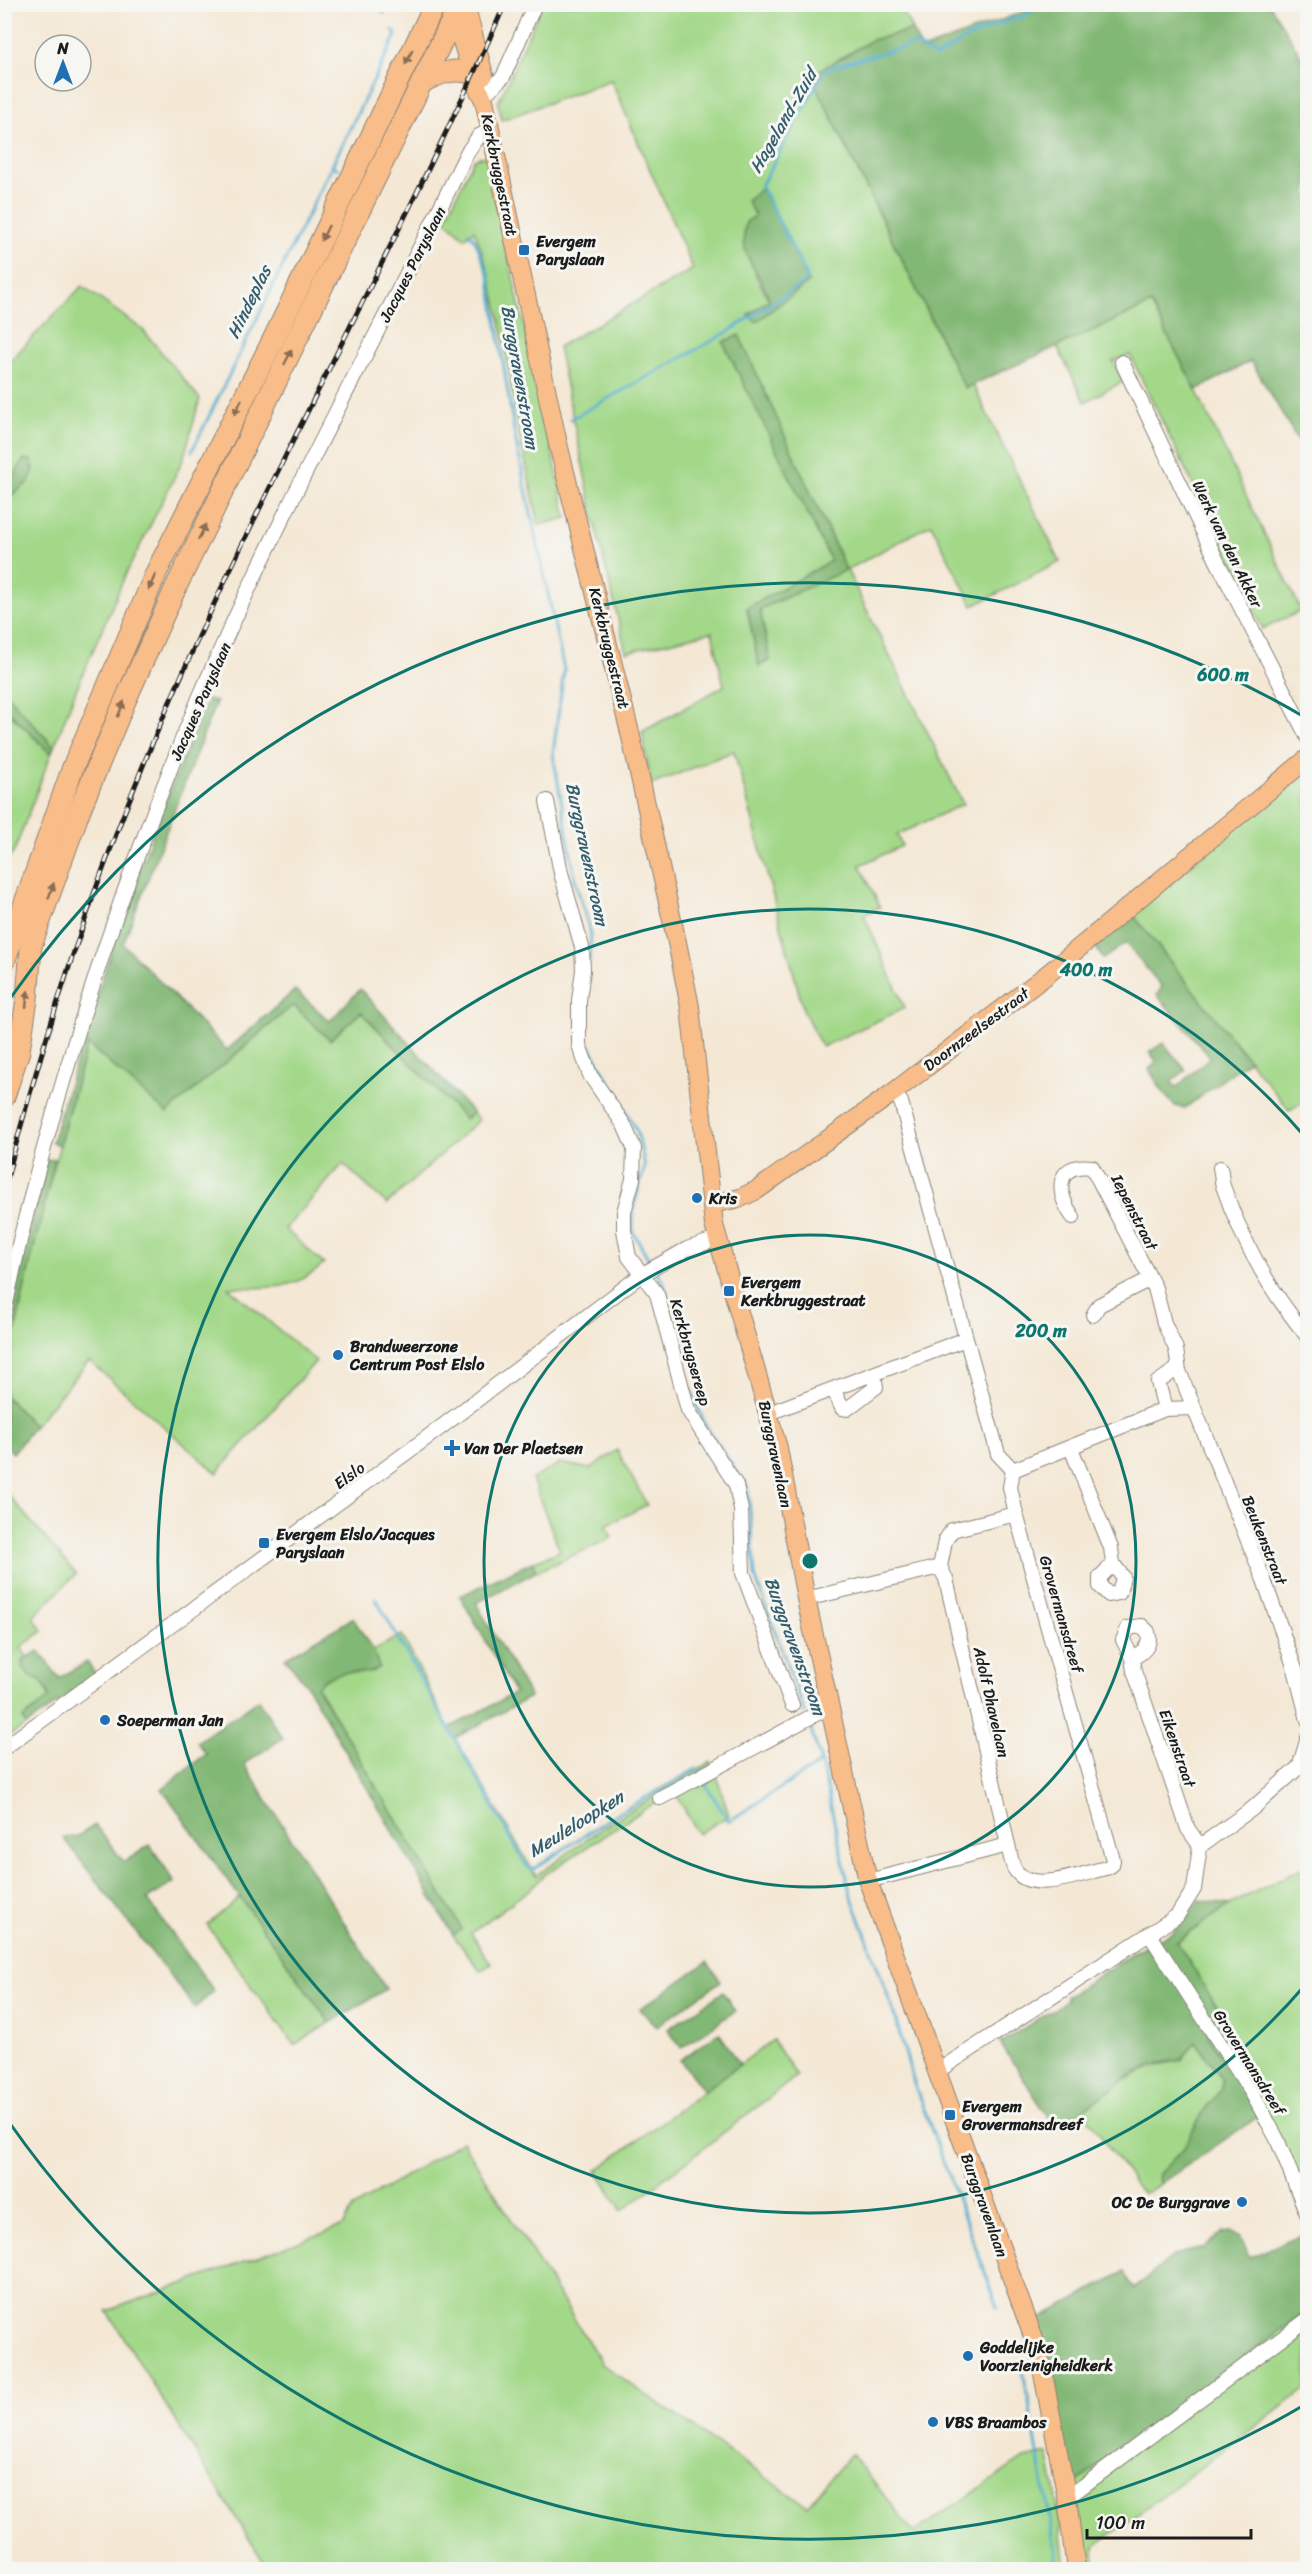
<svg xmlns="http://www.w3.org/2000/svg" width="1312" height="2574" viewBox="0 0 1312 2574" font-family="Sriracha,sans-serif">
  <rect width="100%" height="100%" fill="#f6f6f2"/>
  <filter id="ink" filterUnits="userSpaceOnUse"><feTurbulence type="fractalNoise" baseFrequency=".0167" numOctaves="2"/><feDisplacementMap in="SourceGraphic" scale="12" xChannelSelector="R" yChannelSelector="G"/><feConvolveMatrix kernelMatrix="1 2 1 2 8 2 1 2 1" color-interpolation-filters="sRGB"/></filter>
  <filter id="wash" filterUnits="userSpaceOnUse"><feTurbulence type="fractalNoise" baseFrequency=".008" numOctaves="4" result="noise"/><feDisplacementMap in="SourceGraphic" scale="24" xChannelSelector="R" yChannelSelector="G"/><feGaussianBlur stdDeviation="1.35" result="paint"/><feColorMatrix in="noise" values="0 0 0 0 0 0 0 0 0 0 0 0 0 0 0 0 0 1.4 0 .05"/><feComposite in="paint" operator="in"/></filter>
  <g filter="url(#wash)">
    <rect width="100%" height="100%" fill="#f4e8d5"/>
    <g fill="#a3d889" stroke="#607a52" stroke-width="1.5" fill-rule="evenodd">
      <path d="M 542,5 L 900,5 L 912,30 L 872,40 L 811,76 L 965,388 L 973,385 L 1060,562 L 973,606 L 931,524 L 847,570 L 963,804 L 897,835 L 902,846 L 860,865 L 880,907 L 864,915 L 905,1008 L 822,1047 L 804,1012 L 734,751 L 651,785 L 642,732 L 724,686 L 712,632 L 626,652 L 594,519 L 558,347 L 693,269 L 611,80 L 502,120 L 498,103 ZM 755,216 L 809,282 L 756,321 L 749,314 L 769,300 L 756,276 ZM 738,335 L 846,570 L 760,609 L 770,660 L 759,666 L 747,609 L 831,561 L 724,342 Z"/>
      <path d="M 479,157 L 486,157 L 567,518 L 539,525 C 531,486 521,447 515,408 C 505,347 497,287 474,230 L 465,238 L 445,220 L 474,159 Z"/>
      <polygon points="82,286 143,330 200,399 183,460 125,576 76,690 54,747 5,693 5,500 29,482 15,475 5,483 5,366"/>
      <polygon points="1151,304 1196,390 1301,611 1263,629 1130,355 1113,361 1124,381 1085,402 1057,346"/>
      <polygon points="4,708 51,754 14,852 7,860 4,860"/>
      <polygon points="1307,766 1307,1101 1289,1110 1133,915"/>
      <path d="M 293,1005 L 330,1040 L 361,1012 L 465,1119 L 473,1113 L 479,1120 L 387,1204 L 343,1164 L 285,1229 L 324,1264 C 293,1292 268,1288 228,1287 L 316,1361 L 217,1473 L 89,1361 L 34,1426 L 5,1396 L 5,1387 C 25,1271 56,1157 87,1044 L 167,1113 Z"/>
      <polygon points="617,1450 647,1505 606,1525 612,1538 536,1572 532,1562 560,1551 532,1479 560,1463 590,1469"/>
      <polygon points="5,1491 76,1574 33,1617 43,1631 21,1647 27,1657 22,1660 45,1686 49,1699 23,1719 27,1725 4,1739 4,1564 11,1561 5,1541"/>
      <path d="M 402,1635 L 449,1728 L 536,1876 L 605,1826 L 711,1762 L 712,1765 L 544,1875 L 530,1889 L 471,1933 L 491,1964 L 480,1971 L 453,1935 L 461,1929 L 317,1687 C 333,1668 358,1673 379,1667 L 373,1650 Z"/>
      <polygon points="715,1770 729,1816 698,1834 675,1792"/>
      <polygon points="1307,1866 1307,2228 1272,2137 1208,2035 1227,2025 1177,1942 1229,1905"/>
      <polygon points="240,1897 330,2023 294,2045 207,1925"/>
      <polygon points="773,2040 797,2076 622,2211 597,2170"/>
      <path d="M 1196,2041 L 1221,2078 L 1221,2090 L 1205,2109 L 1183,2149 L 1158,2178 L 1160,2184 L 1143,2195 L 1082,2110 C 1118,2085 1138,2067 1182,2060 Z"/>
      <polygon points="462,2141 603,2365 807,2506 851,2454 914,2533 1024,2458 1048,2453 1057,2499 1065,2569 268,2569 107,2311 343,2226 353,2208"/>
      <polygon points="1307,2311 1307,2388 1094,2547 1095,2569 1084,2569 1085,2551 1073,2485"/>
    </g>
    <g fill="#82b875" stroke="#4f6a48" stroke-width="1.5">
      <polygon points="1041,5 1270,5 1308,68 1307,456 1251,361 1196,390 1151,304 965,388 811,75 872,40 912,30 922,50"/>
      <path d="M 762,188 L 809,282 L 756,322 L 749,315 L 769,300 C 761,269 736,259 746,222 L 755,216 L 747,201 Z"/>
      <polygon points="739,335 846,570 760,609 770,660 759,666 747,608 831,561 723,342"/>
      <polygon points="24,459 31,460 34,469 29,482 5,500 5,483 15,474"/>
      <polygon points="5,693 54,747 51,754 5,708"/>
      <path d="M 208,699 L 216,702 L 123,944 L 227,1050 L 295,990 L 330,1021 L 360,989 L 473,1113 L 465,1119 L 361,1012 L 330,1040 L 293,1005 L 167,1113 L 87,1044 L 59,1145 L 52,1142 C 96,992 144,842 208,699 Z"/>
      <polygon points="1133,915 1249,1060 1185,1108 1175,1106 1163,1093 1149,1069 1157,1063 1150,1052 1163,1043 1186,1070 1171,1082 1177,1087 1210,1057 1157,995 1162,987 1126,943 1103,959 1095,946"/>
      <polygon points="55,1159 21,1302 5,1387 5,1340 46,1160"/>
      <polygon points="5,1396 34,1426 13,1453 5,1445"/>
      <polygon points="532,1562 536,1572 476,1603 530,1697 455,1738 449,1728 515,1693 460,1596"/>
      <path d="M 353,1618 L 373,1650 L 379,1667 L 370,1673 C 352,1672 331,1670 317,1687 L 462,1929 L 453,1935 L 306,1684 L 285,1658 Z"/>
      <path d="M 39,1651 L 59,1678 L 87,1662 L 96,1675 L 27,1725 L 23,1719 L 49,1698 C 47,1688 41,1676 30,1677 L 22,1666 L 22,1660 Z"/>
      <polygon points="258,1700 283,1738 244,1764 386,1989 330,2023 162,1789 206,1754 197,1742"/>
      <polygon points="95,1825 124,1862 150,1845 175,1882 147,1899 214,1991 195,2008 63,1838 78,1836"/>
      <polygon points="1199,1900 1229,1905 1177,1942 1228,2025 1208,2035 1259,2116 1160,2184 1159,2174 1183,2149 1205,2109 1221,2090 1221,2078 1196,2041 1182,2060 1155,2064 1133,2074 1056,2129 1000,2043 1067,2001 1066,1997 1147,1944 1172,1933 1187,1918"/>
      <polygon points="707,1962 721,1981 656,2027 640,2009"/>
      <polygon points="723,1992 735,2011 681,2048 668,2029"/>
      <polygon points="719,2033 740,2064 704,2091 680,2060"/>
      <polygon points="1231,2232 1240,2235 1249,2257 1307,2233 1307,2311 1073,2485 1037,2320 1124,2272 1134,2289 1174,2255 1203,2248 1221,2233"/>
    </g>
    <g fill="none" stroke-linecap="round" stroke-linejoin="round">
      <g stroke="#50adcf" stroke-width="3">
        <polyline points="379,4 384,13"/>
        <polyline points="331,165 338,169"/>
        <polyline points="469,233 475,240 489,276 516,442 564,670 553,754 576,884 591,934 589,961"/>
        <polyline points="571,419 728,332 806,281 807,276 761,186 823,73 833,66 915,44 936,57 967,38 1014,18 1022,18 1039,4"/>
        <polyline points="192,451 396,35 393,30"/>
        <polyline points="585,1012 587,991"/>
        <polyline points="584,1036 637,1131 645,1166 633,1209 633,1232 651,1263"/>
        <polyline points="656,1271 664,1283 685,1371"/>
        <polyline points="687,1380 705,1425 748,1488 755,1576 805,1714"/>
        <polyline points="376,1599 526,1865 532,1870 615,1815 696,1769 698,1773"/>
        <polyline points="809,1723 821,1762 850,1892 892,2007 914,2083 998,2307"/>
        <polyline points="702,1779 729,1821 820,1763"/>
        <polyline points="1019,2364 1025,2381 1056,2554 1053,2570"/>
      </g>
    </g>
  </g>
  <g filter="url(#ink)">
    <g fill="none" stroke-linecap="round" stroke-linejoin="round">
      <defs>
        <g id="minor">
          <polyline points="483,96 503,77 535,4"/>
          <polyline points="1122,362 1218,563 1308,738"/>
          <polyline points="547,801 561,873 582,947 583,970 579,1000 579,1045 590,1075 624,1125 634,1148 633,1179 624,1212 624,1230 629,1257 657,1294 688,1410 736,1485 741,1510 743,1573 792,1705"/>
          <path d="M 1220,1168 C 1222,1174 1221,1180 1223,1186 C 1242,1241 1271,1293 1308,1337"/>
          <path d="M 1073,1217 C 1056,1194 1054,1162 1092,1167 L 1155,1288 L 1164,1323 L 1176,1349 L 1179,1371 L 1264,1580 L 1295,1669 L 1308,1720"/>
          <path d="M 4,1314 C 19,1236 40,1159 63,1082 C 101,951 147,822 200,696 C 280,511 379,334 467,153 L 479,136 L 491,130"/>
          <polyline points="1093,1315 1099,1305 1150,1279"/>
          <polyline points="834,1391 842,1408 847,1409 876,1387 874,1375"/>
          <polyline points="1165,1409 1158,1382 1174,1371 1179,1371"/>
          <polyline points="769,1413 966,1339"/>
          <polyline points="1071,1448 1111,1548 1113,1564 1123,1577 1119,1593 1109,1595 1100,1586 1100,1577 1113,1564"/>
          <polyline points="1013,1470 1165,1409 1194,1408"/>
          <polyline points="940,1567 945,1541 952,1530 1016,1514"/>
          <polyline points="806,1599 940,1567 946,1579 1008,1845"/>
          <path d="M 1132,1658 C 1143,1653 1152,1645 1148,1632 L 1142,1626 L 1128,1628 L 1123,1640 L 1132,1658 L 1134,1671 L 1188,1829 L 1200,1846"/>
          <polyline points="4,1748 436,1431 641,1275 687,1249 717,1239"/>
          <polyline points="660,1798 829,1707"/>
          <path d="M 868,1881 L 1008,1845 C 1010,1852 1011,1862 1014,1868 C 1029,1896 1083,1873 1106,1868 L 1112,1865 L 1113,1860 L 1016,1514 L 1010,1487 L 1013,1470 L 998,1454 L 901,1102 L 894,1092"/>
          <polyline points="1150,1935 1252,2093 1277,2139 1308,2216"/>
          <polyline points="936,2072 1177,1916 1194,1889 1200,1846 1252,1809 1299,1767 1308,1738"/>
          <polyline points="1067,2498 1308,2319"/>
        </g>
        <g id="major">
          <polyline points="465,4 484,75"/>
          <polyline points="451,8 477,87 484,100 558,444 631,737 678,947 690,1007 714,1225 778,1448 806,1599 868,1881 1039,2353 1067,2498 1076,2570"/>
          <polyline points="712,1204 740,1198 757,1190 894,1092 1044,977 1308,758"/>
        </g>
        <g id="highway">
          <path d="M 424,81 C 441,73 453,68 472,73"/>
          <polyline points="4,962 73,767 157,571 275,336 435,4"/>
          <polyline points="4,1096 19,1051 27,999 31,946 80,809 125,701 176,587 460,4"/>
        </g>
      </defs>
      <use href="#minor" stroke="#888278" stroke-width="16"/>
      <use href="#major" stroke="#888278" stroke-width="20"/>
      <use href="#highway" stroke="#888278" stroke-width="23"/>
      <use href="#minor" stroke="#fff" stroke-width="14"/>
      <use href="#major" stroke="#f8bd89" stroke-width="18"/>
      <use href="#highway" stroke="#f8bd89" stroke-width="21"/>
      <defs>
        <path id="rail" d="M 4,1190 C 51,1005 113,825 192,652 C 291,433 408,224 505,4"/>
      </defs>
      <use href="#rail" stroke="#1c1c1c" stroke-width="5"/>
      <use href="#rail" stroke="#f6f6f2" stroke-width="3" stroke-dasharray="9" stroke-linecap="butt"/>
    </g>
    <defs><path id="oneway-solid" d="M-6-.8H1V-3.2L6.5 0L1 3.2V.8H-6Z" transform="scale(1.5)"/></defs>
    <g fill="#8a6c52">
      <use href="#oneway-solid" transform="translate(409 57) rotate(116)"/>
      <use href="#oneway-solid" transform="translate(325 233) rotate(116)"/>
      <use href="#oneway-solid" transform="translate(288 357) rotate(-64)"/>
      <use href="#oneway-solid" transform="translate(238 407) rotate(117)"/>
      <use href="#oneway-solid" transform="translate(202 532) rotate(-64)"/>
      <use href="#oneway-solid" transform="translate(152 582) rotate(114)"/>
      <use href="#oneway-solid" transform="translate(121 709) rotate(-68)"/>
      <use href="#oneway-solid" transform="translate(51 891) rotate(-70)"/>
      <use href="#oneway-solid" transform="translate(27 999) rotate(-83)"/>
    </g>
  </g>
  <g fill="none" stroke="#0f766e" stroke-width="3">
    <circle cx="810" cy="1561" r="326"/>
    <path d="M1306 1984A652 652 0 1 1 1306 1138"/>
    <path d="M1306 2404A978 978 0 0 1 9 2122M9 1000A978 978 0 0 1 1306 718"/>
  </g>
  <g fill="#1f6fb2" stroke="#f6f6f2" stroke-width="2">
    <rect x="518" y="244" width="12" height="12" rx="3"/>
    <circle cx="697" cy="1198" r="6"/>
    <rect x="723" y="1285" width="12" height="12" rx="3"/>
    <circle cx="338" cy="1355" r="6"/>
    <path d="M449 1439h6v6h6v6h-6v6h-6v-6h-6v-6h6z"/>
    <rect x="258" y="1537" width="12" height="12" rx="3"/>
    <circle cx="105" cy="1720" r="6"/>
    <rect x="944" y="2109" width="12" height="12" rx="3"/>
    <circle cx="1242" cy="2202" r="6"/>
    <circle cx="968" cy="2356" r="6"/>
    <circle cx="933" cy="2422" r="6"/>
  </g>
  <g text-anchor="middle" stroke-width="6" stroke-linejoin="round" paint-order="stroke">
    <g font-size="16" fill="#1c1c1c" stroke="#f6f6f2">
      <text transform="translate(500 175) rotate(78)" y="6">Kerkbruggestraat</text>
      <text transform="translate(412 264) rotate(-63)" y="6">Jacques Paryslaan</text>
      <text transform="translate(1228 544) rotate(64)" y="6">Werk van den Akker</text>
      <text transform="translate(610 648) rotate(76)" y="6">Kerkbruggestraat</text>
      <text transform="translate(200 701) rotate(-66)" y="6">Jacques Paryslaan</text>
      <text transform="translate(976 1029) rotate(-37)" y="6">Doornzeelsestraat</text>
      <text transform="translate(1135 1212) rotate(63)" y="6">Iepenstraat</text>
      <text transform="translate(691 1352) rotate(74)" y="6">Kerkbrugsereep</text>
      <text transform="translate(776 1454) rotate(78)" y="6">Burggravenlaan</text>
      <text transform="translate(349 1475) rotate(-36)" y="6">Elslo</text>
      <text transform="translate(1265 1540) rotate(68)" y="6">Beukenstraat</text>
      <text transform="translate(1062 1614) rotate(74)" y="6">Grovermansdreef</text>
      <text transform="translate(992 1702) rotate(77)" y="6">Adolf Dhavelaan</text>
      <text transform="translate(1178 1748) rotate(71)" y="6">Eikenstraat</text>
      <text transform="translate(1250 2062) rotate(58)" y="6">Grovermansdreef</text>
      <text transform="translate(985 2205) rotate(70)" y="6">Burggravenlaan</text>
    </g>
    <g font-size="16" font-weight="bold" fill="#1c1c1c" stroke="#f6f6f2" text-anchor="start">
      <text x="536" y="247">Evergem<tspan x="536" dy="18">Paryslaan</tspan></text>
      <text x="709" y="1204">Kris</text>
      <text x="741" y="1288">Evergem<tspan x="741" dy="18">Kerkbruggestraat</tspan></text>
      <text x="350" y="1352">Brandweerzone<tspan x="350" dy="18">Centrum Post Elslo</tspan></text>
      <text x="464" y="1454">Van Der Plaetsen</text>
      <text x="276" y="1540">Evergem Elslo/Jacques<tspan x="276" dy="18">Paryslaan</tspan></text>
      <text x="117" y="1726">Soeperman Jan</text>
      <text x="962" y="2112">Evergem<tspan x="962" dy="18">Grovermansdreef</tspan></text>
      <text x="1230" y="2208" text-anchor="end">OC De Burggrave</text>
      <text x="980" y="2353">Goddelijke<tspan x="980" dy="18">Voorzienigheidkerk</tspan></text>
      <text x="945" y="2428">VBS Braambos</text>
    </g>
    <g font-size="18" font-style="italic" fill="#335d6d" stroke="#f6f6f2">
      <text transform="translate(783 121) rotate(-60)" y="6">Hageland-Zuid</text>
      <text transform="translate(249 302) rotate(-64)" y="6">Hindeplas</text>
      <text transform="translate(520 377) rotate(80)" y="6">Burggravenstroom</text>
      <text transform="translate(587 854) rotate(78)" y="6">Burggravenstroom</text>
      <text transform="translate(795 1646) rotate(70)" y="6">Burggravenstroom</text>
      <text transform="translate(576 1824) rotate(-32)" y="6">Meuleloopken</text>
    </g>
  </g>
  <circle cx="810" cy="1561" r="9" fill="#0f766e" stroke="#f6f6f2" stroke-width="3"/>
  <g font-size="18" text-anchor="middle" font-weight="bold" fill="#0f766e" stroke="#f6f6f2" stroke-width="6" stroke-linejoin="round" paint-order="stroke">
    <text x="1223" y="681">600 m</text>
    <text x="1086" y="976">400 m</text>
    <text x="1041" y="1337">200 m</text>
  </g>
  <rect width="1312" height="2574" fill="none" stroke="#f6f6f2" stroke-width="24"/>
  <g transform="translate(63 63)"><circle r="28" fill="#f6f6f2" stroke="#9f9f9c" stroke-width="1.5"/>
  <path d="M0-4.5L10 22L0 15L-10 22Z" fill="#1f6fb2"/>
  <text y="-9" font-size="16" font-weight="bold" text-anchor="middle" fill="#1c1c1c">N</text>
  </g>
  <path d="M1087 2529v9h164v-9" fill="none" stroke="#1c1c1c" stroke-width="3"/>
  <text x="1096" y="2529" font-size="18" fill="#1c1c1c" stroke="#f6f6f2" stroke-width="4.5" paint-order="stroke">100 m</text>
</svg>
